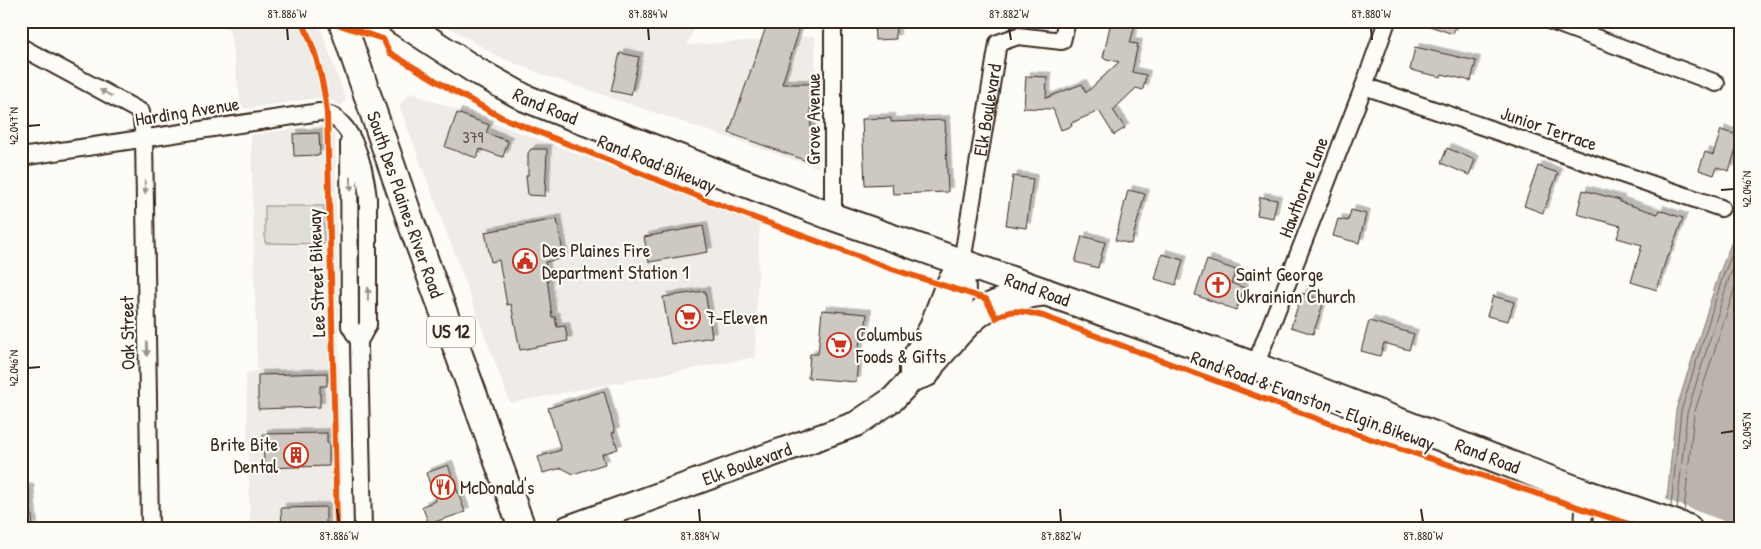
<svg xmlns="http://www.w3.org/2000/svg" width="1761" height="549" viewBox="0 0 1761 549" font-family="'Patrick Hand',sans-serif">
  <defs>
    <filter id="shadow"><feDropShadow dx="4.5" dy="-4.5" stdDeviation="0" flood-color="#0004"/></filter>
  </defs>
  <rect width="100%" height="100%" fill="#fdfcf7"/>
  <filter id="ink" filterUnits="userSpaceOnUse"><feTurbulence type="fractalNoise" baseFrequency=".02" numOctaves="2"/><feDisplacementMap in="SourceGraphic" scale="10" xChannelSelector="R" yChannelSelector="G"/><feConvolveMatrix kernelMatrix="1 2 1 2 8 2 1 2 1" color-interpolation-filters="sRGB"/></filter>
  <g filter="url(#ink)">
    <g fill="#efece7">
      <polygon points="215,21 318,21 346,100 341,106 333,101 316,98 245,109 241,104 230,33 226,28"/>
      <polygon points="439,21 698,21 687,45 815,36 818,168 541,74 497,56"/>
      <polygon points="411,93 543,141 696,199 760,220 755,357 510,403 399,105"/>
      <polygon points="322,125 335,134 342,528 250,528 246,373 257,371 251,135"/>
    </g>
    <polygon fill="#e1ded7" stroke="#8e847a" points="265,206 324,206 324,244 265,243"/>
    <polygon fill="#bbb4ad" stroke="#887d74" points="1740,221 1740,528 1664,528 1676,410 1719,274"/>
    <polygon fill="#fdfcf7" points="1664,499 1740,527 1740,528 1661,528"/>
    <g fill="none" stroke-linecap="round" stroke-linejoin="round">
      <g stroke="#6e6157" stroke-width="1">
        <polyline points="1671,507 1681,411 1723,276 1740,235"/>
        <polyline points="1677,509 1687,413 1729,278 1740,252"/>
        <polyline points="1684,511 1694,414 1740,272"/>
      </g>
    </g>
    <g fill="#cdc8c2" stroke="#3b2a1e" filter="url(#shadow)">
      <polygon points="768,21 797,21 798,34 782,84 810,84 811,137 807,161 729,133"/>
      <polygon points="874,21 895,21 896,39 875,40"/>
      <polygon points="1111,21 1136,21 1130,43 1138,44 1132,72 1146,75 1143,90 1136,88 1113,110 1125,128 1114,135 1099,111 1071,123 1072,126 1061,130 1053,109 1023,108 1024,107 1026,76 1047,77 1046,98 1082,84 1086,93 1119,62 1103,58"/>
      <polygon points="1421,21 1457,21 1453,34 1421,23"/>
      <polygon points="1415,47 1476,61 1471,81 1442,74 1441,77 1410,70"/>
      <polygon points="620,53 639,57 631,95 611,91"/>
      <polygon points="457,113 489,125 486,133 508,141 503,157 480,149 477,158 445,147"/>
      <polygon points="891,118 891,122 945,120 948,192 893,194 892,184 865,185 862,119"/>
      <polygon points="1721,130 1740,136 1729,171 1717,167 1714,175 1699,170 1705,152 1713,155"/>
      <polygon points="319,133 320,155 294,156 293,134"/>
      <polygon points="1447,148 1475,160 1469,175 1441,163"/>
      <polygon points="531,149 547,149 545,196 528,195 526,176 528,175 528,153"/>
      <polygon points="1538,166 1558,173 1543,213 1524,206"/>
      <polygon points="1013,176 1033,179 1026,228 1006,225"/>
      <polygon points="1128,190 1145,194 1131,244 1115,240"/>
      <polygon points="1583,190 1620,200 1620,202 1658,214 1659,210 1683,218 1669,256 1667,256 1657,290 1631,282 1642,245 1617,238 1621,226 1577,214"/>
      <polygon points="1260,197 1277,200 1273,218 1257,215"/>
      <polygon points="1351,210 1366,214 1359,243 1333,236 1338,219 1348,221"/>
      <polygon points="557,219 564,258 545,262 552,317 555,317 557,327 565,326 568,341 520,350 511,304 507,305 499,260 491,262 485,232"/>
      <polygon points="703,226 708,252 649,262 644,237"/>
      <polygon points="1082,236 1105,242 1098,268 1075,262"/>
      <polygon points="1162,254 1183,260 1176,285 1155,279"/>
      <polygon points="1207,260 1236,270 1231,283 1244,288 1236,310 1195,295"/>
      <polygon points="705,291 712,337 671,344 663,297"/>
      <polygon points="1302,293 1324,301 1313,334 1291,327"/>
      <polygon points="1493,296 1514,302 1508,321 1487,316"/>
      <polygon points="822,310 867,314 865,337 860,337 856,382 808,378 810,354 818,354"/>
      <polygon points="1369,321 1414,334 1409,350 1384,343 1380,356 1361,351"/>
      <polygon points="327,373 327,386 320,386 320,407 258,409 258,375"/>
      <polygon points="604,391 615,432 612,433 618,449 602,454 605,464 573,474 562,468 543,473 538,457 561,450 548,408"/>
      <polygon points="327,433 327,443 329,443 329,466 264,468 263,434"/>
      <polygon points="448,465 465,512 429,524 422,506 436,501 426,473"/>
      <polygon points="21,488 29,488 33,528 21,528"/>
      <polygon points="326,507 326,528 282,528 281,508"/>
    </g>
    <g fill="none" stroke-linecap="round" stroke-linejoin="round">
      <defs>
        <g id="minor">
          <polyline points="1551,21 1716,83"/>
          <polyline points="21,47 141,112 144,138 150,528"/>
          <polyline points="1364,86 1721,208"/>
          <polyline points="349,142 350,326 359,341"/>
          <path d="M 21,157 L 320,112 C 325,113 330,114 334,117 C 357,133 365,172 368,198 L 368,325 L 359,341 L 359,347 L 363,528"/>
          <polyline points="833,217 833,21"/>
          <path id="s1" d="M 962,262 L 998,43 L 1018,36 L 1062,41 L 1067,21"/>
          <polyline points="1255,366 1364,86 1387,21"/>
          <polyline points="1583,528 1585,493"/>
        </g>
        <g id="secondary">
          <polyline points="912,379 912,362 931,329 947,287 962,262"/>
          <path id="s2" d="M 568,528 L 856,424 L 893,399 L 912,379 L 927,374 L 936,359 L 949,331 L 963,292 L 962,262"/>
        </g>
        <g id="primary">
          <path id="s3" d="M 342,21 L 412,225 L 522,528"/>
          <path id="s4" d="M 400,21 L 475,70 L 525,98 L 583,121 L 833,217 L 1255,366 L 1585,493 L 1688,528"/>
          <path d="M 936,359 C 952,341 968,319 989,307 C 1005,299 1029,294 1046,292"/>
        </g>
      </defs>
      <use href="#minor" stroke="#3b2a1e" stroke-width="20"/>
      <use href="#secondary" stroke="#3b2a1e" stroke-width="28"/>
      <use href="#primary" stroke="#3b2a1e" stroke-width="30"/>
      <use href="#minor" stroke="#fdfcf7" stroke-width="16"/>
      <use href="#secondary" stroke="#fdfcf7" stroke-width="24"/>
      <use href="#primary" stroke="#fdfcf7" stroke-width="26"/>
      <defs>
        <g id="cycleway">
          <path d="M 302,21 C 316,51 324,81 327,114 L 337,528"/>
          <path d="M 327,21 L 383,39 L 390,53 L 450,89 L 501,117 L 720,205 L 889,268 L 986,299 L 996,318 C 1014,307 1024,312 1043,316 L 1368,438 L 1641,528"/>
        </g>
      </defs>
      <use href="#cycleway" stroke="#fdfcf7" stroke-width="9"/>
      <use href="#cycleway" stroke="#e8590c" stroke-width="6"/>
    </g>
    <defs><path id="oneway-solid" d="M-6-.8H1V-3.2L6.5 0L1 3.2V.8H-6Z" transform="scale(1.25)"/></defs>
    <g fill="#9c938a">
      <use href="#oneway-solid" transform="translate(106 93) rotate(-152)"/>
      <use href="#oneway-solid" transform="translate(351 184) rotate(90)"/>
      <use href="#oneway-solid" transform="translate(145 187) rotate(89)"/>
      <use href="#oneway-solid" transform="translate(368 294) rotate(-89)"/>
      <use href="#oneway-solid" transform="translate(147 349) rotate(89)"/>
    </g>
  </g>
  <path fill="none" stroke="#3b2a1e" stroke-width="2" d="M 287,28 L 288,40M 648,28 L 649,40M 1009,28 L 1011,40M 1371,28 L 1372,40M 28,126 L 40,125M 1721,190 L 1734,189M 28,368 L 40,367M 1721,433 L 1734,431M 337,509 L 339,522M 699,509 L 700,522M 1060,509 L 1061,522M 1421,509 L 1423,522"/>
  <defs>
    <symbol id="civic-ring" viewBox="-11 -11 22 22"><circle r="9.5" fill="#fdfcf7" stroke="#c8321e" stroke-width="1.5"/><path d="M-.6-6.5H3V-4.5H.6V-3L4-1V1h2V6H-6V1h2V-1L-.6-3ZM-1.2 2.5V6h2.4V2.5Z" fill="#c8321e"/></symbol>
    <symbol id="church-ring" viewBox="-11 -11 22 22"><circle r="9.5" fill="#fdfcf7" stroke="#c8321e" stroke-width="1.5"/><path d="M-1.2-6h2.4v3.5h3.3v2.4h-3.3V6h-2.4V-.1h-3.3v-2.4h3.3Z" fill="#c8321e"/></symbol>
    <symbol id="supermarket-ring" viewBox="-11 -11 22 22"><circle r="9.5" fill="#fdfcf7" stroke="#c8321e" stroke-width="1.5"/><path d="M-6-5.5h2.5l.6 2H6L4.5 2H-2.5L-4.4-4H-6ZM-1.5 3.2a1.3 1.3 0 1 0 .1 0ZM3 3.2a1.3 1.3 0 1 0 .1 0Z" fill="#c8321e"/></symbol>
    <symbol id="building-ring" viewBox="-11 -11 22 22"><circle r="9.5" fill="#fdfcf7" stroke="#c8321e" stroke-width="1.5"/><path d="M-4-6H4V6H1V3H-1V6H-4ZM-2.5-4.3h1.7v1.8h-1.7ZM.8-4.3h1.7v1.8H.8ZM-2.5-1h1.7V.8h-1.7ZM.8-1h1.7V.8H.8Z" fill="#c8321e"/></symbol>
    <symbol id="restaurant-ring" viewBox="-11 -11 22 22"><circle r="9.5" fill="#fdfcf7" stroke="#c8321e" stroke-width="1.5"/><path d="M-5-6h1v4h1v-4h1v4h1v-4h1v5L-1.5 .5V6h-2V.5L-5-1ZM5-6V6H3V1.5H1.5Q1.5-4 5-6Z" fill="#c8321e"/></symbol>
  </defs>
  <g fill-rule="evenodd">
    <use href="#civic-ring" x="511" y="247" width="28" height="28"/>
    <use href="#church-ring" x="1204" y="271" width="28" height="28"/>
    <use href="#supermarket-ring" x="674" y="303" width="28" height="28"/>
    <use href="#supermarket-ring" x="825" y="331" width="28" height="28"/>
    <use href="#building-ring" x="282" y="441" width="28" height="28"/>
    <use href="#restaurant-ring" x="429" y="473" width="28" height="28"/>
  </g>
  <g text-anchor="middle" stroke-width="4.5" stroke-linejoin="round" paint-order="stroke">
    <g font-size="16" fill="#605247">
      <text x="473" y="143">379</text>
    </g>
    <rect fill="#fdfcf7" stroke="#75695f" stroke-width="1" x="427" y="316.5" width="48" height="31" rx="4"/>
    <g font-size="18" font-weight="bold" fill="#3b2a1e">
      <text x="451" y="338">US 12</text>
    </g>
    <g font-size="19" fill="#3b2a1e" stroke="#fdfcf7">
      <text dy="7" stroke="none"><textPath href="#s4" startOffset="169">Rand Road</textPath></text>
      <text dy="7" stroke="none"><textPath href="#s1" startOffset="154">Elk Boulevard</textPath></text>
      <text transform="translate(187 111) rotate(-9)" y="7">Harding Avenue</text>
      <text transform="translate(813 119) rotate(-90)" y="7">Grove Avenue</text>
      <text transform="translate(1549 128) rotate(19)" y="7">Junior Terrace</text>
      <text transform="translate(657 163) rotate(22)" y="7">Rand Road Bikeway</text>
      <text transform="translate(1303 187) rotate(-69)" y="7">Hawthorne Lane</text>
      <text dy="7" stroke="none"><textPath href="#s3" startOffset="194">South Des Plaines River Road</textPath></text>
      <text transform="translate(316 273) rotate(-92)" y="7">Lee Street Bikeway</text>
      <text dy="7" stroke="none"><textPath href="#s4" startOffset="694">Rand Road</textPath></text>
      <text transform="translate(127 333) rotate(-91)" y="7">Oak Street</text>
      <text transform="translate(1313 400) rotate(20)" y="7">Rand Road &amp; Evanston - Elgin Bikeway</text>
      <text dy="7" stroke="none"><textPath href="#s4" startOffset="1174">Rand Road</textPath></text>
      <text dy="7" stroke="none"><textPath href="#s2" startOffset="190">Elk Boulevard</textPath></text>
    </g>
    <g font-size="19" fill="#3b2a1e" stroke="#fdfcf7" text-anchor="start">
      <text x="542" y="257">Des Plaines Fire<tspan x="542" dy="22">Department Station 1</tspan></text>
      <text x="1236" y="281">Saint George<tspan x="1236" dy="22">Ukrainian Church</tspan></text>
      <text x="706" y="324">7-Eleven</text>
      <text x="856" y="341">Columbus<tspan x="856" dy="22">Foods &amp; Gifts</tspan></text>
      <text x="278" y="451" text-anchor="end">Brite Bite<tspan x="278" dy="22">Dental</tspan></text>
      <text x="460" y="494">McDonald's</text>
    </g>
  </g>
  <rect width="1761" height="549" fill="none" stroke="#fdfcf7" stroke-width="55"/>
  <rect x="28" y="28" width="1706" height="494" fill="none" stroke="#3b2a1e" stroke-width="2"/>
  <g font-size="12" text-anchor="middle" fill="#3b2a1e">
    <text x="287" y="18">87.886°W</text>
    <text x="648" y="18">87.884°W</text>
    <text x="1009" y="18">87.882°W</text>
    <text x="1371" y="18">87.880°W</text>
    <text transform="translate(14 126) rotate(-90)" y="4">42.047°N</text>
    <text transform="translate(1747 189) rotate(-90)" y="4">42.046°N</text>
    <text transform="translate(14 368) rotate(-90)" y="4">42.046°N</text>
    <text transform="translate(1747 431) rotate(-90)" y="4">42.045°N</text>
    <text x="339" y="540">87.886°W</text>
    <text x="700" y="540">87.884°W</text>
    <text x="1061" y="540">87.882°W</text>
    <text x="1423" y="540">87.880°W</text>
  </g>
</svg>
